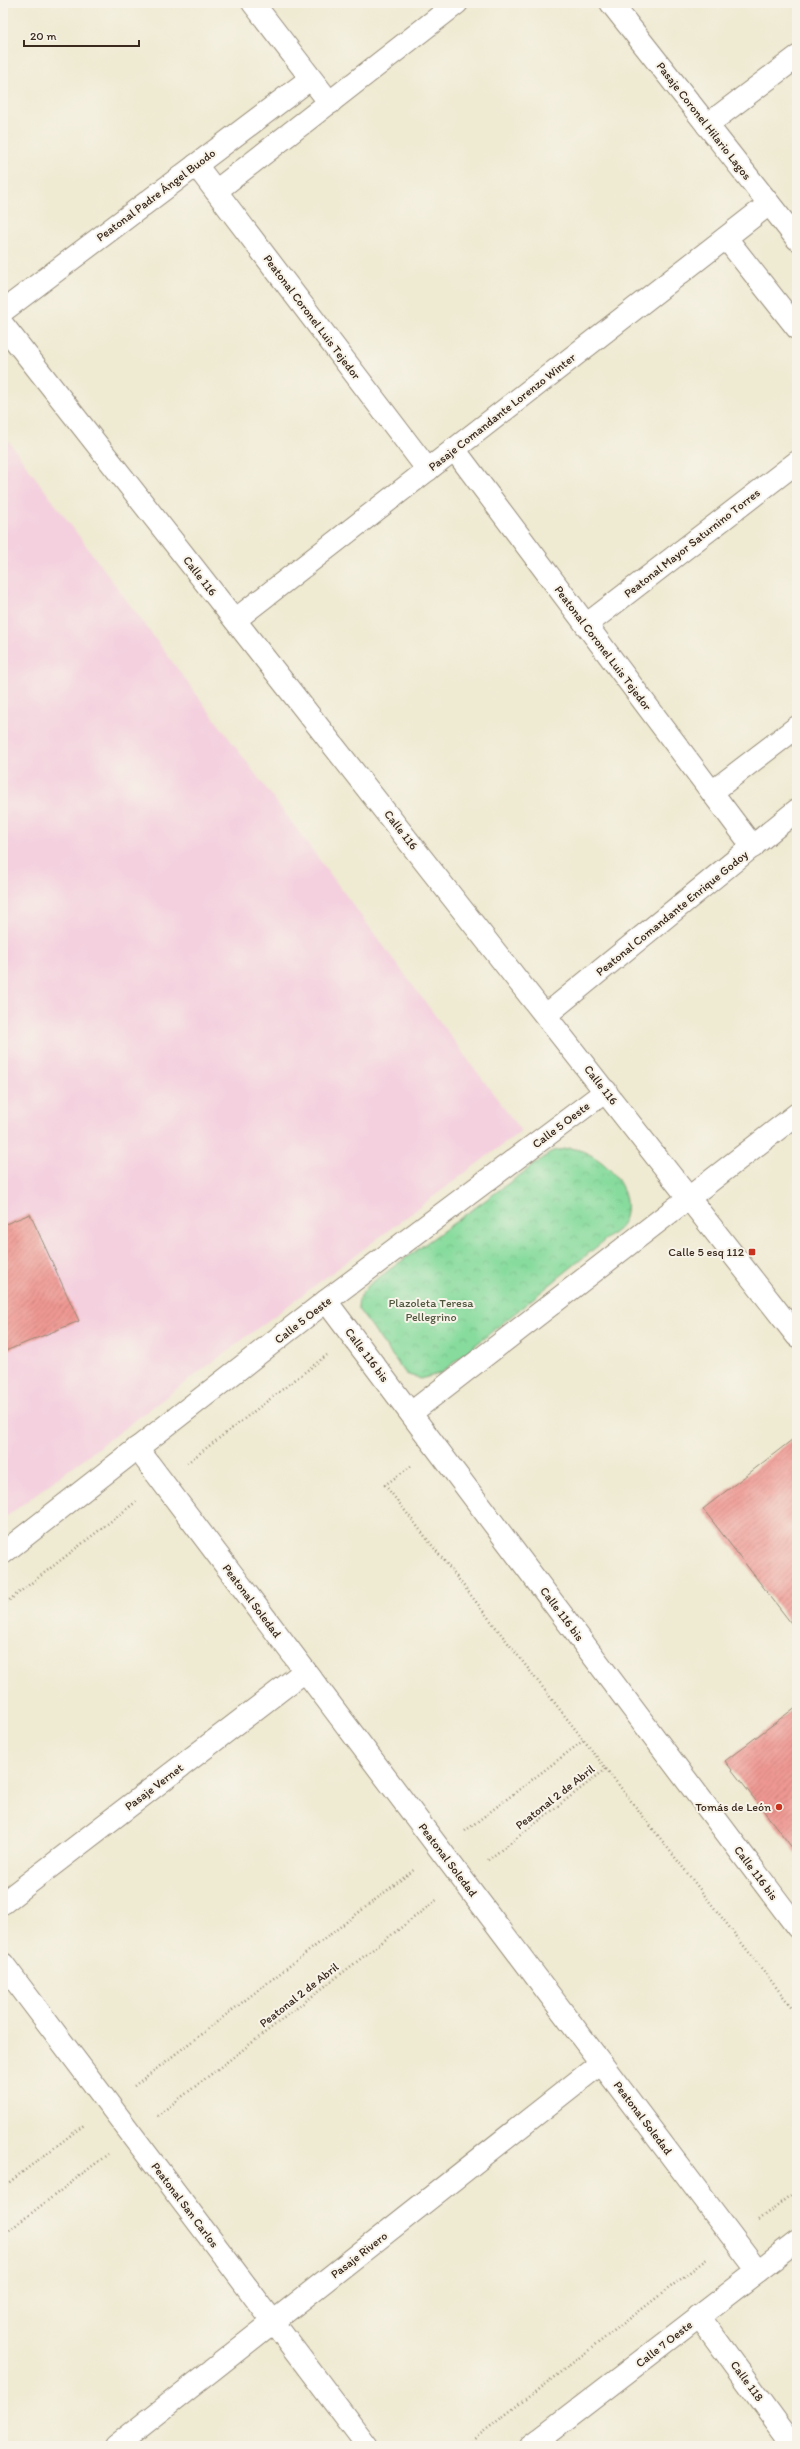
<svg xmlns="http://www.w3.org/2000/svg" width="800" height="2449" viewBox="0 0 800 2449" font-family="Itim,sans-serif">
  <defs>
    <pattern id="park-crowns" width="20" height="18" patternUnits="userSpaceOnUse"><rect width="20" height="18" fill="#87db9d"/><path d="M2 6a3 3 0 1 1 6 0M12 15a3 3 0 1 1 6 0" fill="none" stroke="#75bc87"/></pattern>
    <pattern id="building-hatch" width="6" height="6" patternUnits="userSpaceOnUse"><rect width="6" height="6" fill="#ef9893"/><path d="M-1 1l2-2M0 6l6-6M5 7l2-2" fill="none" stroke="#c37c77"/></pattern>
  </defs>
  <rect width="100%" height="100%" fill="#f7f3e8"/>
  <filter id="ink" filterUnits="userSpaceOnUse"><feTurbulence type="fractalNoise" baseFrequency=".025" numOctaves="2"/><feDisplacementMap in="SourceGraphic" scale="8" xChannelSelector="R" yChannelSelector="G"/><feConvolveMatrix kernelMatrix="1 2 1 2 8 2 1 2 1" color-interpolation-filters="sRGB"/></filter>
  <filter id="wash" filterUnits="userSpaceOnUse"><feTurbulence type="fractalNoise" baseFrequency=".012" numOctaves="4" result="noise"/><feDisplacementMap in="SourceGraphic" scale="16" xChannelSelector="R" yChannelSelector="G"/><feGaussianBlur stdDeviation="0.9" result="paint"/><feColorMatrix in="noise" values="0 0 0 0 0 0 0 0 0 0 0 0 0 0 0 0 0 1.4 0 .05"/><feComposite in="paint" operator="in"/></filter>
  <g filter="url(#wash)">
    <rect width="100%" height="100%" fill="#efead2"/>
    <polygon fill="#f4cfde" points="3,434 521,1131 3,1519"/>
    <path fill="url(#park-crowns)" stroke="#61825e" d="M 571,1148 C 605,1154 640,1193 621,1227 L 441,1373 L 421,1379 L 406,1374 L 358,1309 C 358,1297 362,1293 370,1284 L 553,1151 Z"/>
    <g id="blocks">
      <g fill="url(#building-hatch)">
        <polygon points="30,1214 79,1321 3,1352 3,1225"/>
        <polygon points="797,1436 797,1618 791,1623 703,1509"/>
        <polygon points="797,1706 797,1854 725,1761"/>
      </g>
    </g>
  </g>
  <g filter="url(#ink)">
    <use href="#blocks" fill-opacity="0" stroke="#958a78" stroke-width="1"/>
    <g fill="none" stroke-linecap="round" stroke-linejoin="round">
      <defs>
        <g id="minor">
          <polyline points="253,3 330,103"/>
          <polyline points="611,3 797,239"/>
          <polyline points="707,125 797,57"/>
          <polyline points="196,165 428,470"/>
          <polyline points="216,191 457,3"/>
          <polyline points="726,238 797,328"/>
          <polyline points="3,311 310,79"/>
          <polyline points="3,325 797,1336"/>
          <polyline points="454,449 753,847"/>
          <polyline points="235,620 769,204"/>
          <polyline points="586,625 797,462"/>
          <polyline points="712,792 797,727"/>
          <polyline points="546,1015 797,810"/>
          <polyline points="326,1301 797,1927"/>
          <polyline points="411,1413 797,1114"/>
          <polyline points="137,1448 758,2271"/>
          <polyline points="3,1553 326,1301 606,1091"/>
          <polyline points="3,1903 305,1671"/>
          <polyline points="3,1964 367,2446"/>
          <polyline points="699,2316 794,2446"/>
          <polyline points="116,2446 601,2063"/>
          <polyline points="531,2446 797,2241"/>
        </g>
      </defs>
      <use href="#minor" stroke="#958a78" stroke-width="24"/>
      <g stroke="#958a78" stroke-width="2.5" stroke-dasharray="1 3" stroke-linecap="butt">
        <polyline points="187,1463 327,1355"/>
        <polyline points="411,1466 385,1485 797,2014"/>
        <polyline points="3,1605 137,1501"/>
        <polyline points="465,1831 584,1740"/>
        <polyline points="488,1860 606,1769"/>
        <polyline points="134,2086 415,1869"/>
        <polyline points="157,2116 438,1899"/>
        <polyline points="3,2187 84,2125"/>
        <polyline points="758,2220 797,2190"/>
        <polyline points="3,2235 108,2154"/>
        <polyline points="465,2446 708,2258"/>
      </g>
      <use href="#minor" stroke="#fff" stroke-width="22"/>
    </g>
  </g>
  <g fill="#c8321e" stroke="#f7f3e8" stroke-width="1.5">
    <rect x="748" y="1248" width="8" height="8" rx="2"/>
    <circle cx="779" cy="1807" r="4"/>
  </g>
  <g text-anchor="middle" stroke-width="4" stroke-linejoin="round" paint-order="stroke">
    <g font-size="12" fill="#3b2a1e" stroke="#f7f3e8">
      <text transform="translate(704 121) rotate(52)" y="4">Pasaje Coronel Hilario Lagos</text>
      <text transform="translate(156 195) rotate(-37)" y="4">Peatonal Padre Ángel Buodo</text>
      <text transform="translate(312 317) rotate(53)" y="4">Peatonal Coronel Luis Tejedor</text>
      <text transform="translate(502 412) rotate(-38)" y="4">Pasaje Comandante Lorenzo Winter</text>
      <text transform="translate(692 543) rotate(-38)" y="4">Peatonal Mayor Saturnino Torres</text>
      <text transform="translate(200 576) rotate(52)" y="4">Calle 116</text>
      <text transform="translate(603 648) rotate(53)" y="4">Peatonal Coronel Luis Tejedor</text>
      <text transform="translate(401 830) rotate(52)" y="4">Calle 116</text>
      <text transform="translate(672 913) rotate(-39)" y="4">Peatonal Comandante Enrique Godoy</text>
      <text transform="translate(601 1085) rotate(52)" y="4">Calle 116</text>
      <text transform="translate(561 1125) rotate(-37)" y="4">Calle 5 Oeste</text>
      <text transform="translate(303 1320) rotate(-38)" y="4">Calle 5 Oeste</text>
      <text transform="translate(367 1355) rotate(53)" y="4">Calle 116 bis</text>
      <text transform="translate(252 1601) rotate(53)" y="4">Peatonal Soledad</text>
      <text transform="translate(562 1614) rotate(53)" y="4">Calle 116 bis</text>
      <text transform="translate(154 1787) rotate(-37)" y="4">Pasaje Vernet</text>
      <text transform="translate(555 1797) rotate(-38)" y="4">Peatonal 2 de Abril</text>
      <text transform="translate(448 1860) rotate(53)" y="4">Peatonal Soledad</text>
      <text transform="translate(756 1873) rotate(53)" y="4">Calle 116 bis</text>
      <text transform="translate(299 1995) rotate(-38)" y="4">Peatonal 2 de Abril</text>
      <text transform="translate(643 2118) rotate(53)" y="4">Peatonal Soledad</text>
      <text transform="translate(185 2205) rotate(53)" y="4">Peatonal San Carlos</text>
      <text transform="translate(359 2255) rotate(-38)" y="4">Pasaje Rivero</text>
      <text transform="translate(664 2344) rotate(-38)" y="4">Calle 7 Oeste</text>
      <text transform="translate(747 2381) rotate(54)" y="4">Calle 118</text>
    </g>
    <g font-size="12" fill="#3b2a1e" stroke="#f7f3e8" text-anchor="end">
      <text x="744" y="1256">Calle 5 esq 112</text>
      <text x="771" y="1811">Tomás de León</text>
    </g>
    <g font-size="12" fill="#4e563e" stroke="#f7f3e8">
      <text x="431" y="1307">Plazoleta Teresa<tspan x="431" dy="14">Pellegrino</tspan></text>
    </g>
  </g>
  <rect width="800" height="2449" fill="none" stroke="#f7f3e8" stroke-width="16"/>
  <path d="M24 40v6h115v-6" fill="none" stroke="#3b2a1e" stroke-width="2"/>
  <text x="30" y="40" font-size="12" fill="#3b2a1e" stroke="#f7f3e8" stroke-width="3" paint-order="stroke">20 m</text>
</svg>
